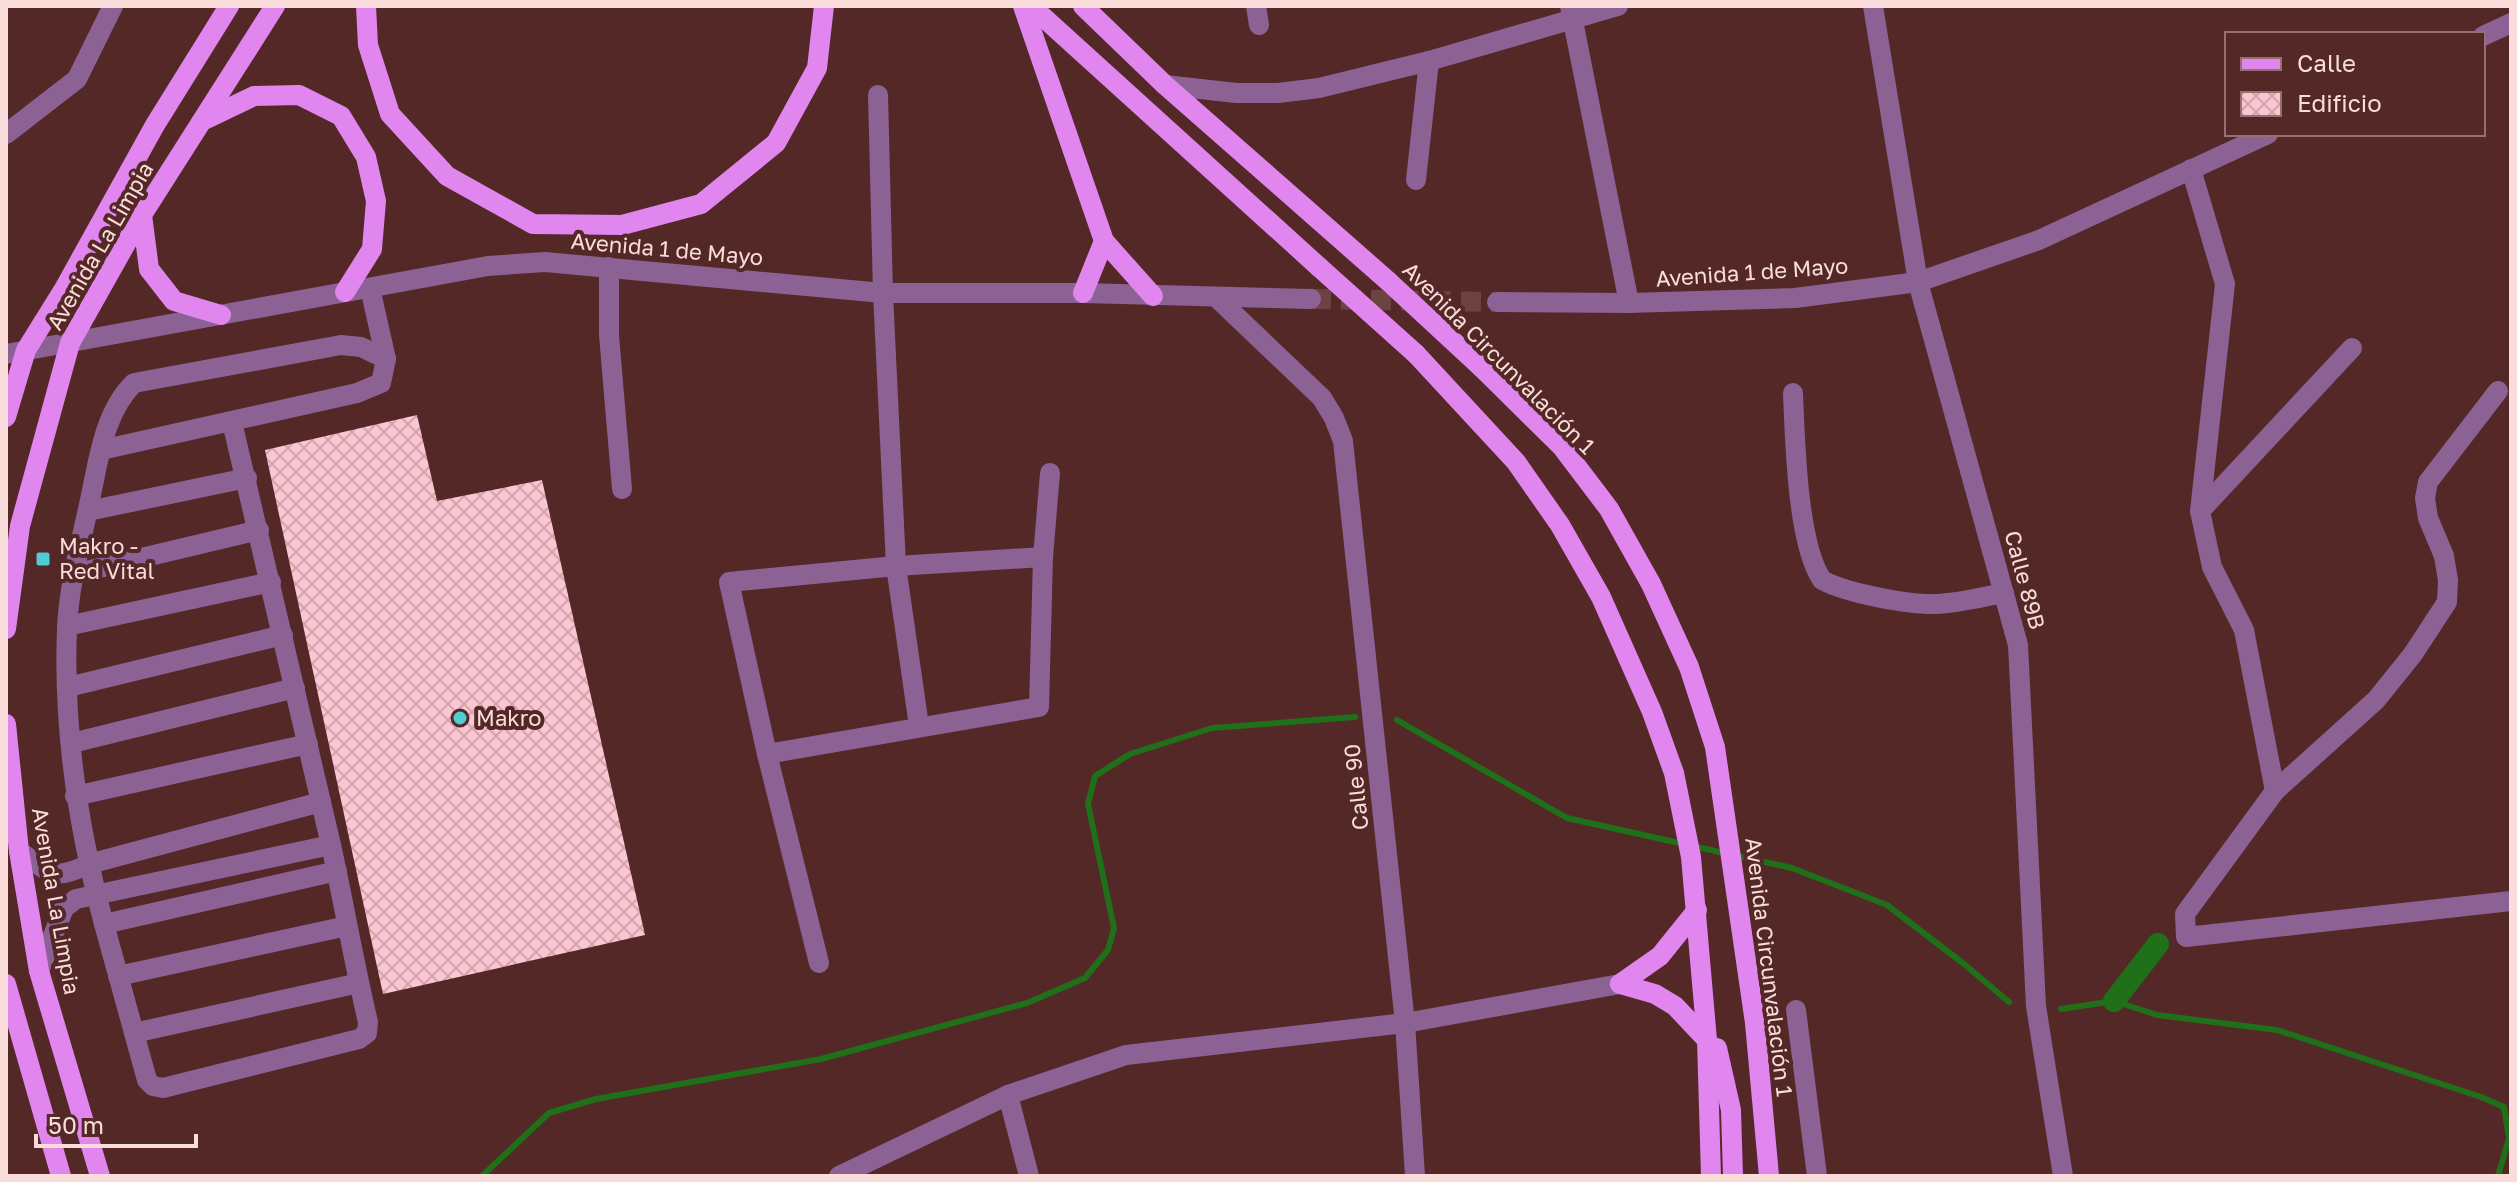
<svg xmlns="http://www.w3.org/2000/svg" width="2517" height="1182" viewBox="0 0 2517 1182" font-family="'Golos Text',sans-serif">
  <defs>
    <pattern id="building-cross-hatch" width="8" height="8" patternUnits="userSpaceOnUse" patternTransform="scale(2)"><rect width="8" height="8" fill="#fcc5d2"/><path d="M0 0l8 8M0 8l8-8" fill="none" stroke="#d0a4ae"/></pattern>
  </defs>
  <rect width="100%" height="100%" fill="#532827"/>
  <g fill="none" stroke-linecap="round" stroke-linejoin="round">
    <g stroke="#206f19" stroke-width="6">
      <polyline points="1397,720 1567,818 1792,868 1887,905 1964,964 2009,1002"/>
      <polyline points="2061,1009 2114,1001 2157,1015 2277,1030 2481,1097 2504,1107 2509,1138 2498,1176"/>
      <polyline points="482,1176 549,1113 596,1099 821,1059 1027,1003 1085,978 1108,950 1114,928 1088,804 1095,776 1130,754 1212,728 1355,717"/>
    </g>
    <polyline stroke="#206f19" stroke-width="22" points="2114,1001 2158,944"/>
  </g>
  <polygon fill="url(#building-cross-hatch)" points="417,415 437,501 542,480 645,935 383,994 265,450"/>
  <g fill="none" stroke-linecap="round" stroke-linejoin="round">
    <polyline stroke="#6c4342" stroke-width="20" stroke-dasharray="20 10" stroke-linecap="butt" points="1311,299 1497,302"/>
    <g stroke="#8c6193" stroke-width="20">
      <polyline points="1256,6 1259,25"/>
      <polyline points="1570,6 1629,303"/>
      <polyline points="1873,6 1918,282 2018,645 2036,1006 2063,1176"/>
      <polyline points="2483,36 2511,23"/>
      <polyline points="1165,85 1236,93 1278,93 1319,88 1429,61 1618,6"/>
      <polyline points="878,95 883,293 896,566 919,726"/>
      <polyline points="6,134 77,79 113,6"/>
      <polyline points="2191,169 2225,284 2200,511 2212,567 2244,630 2275,791"/>
      <polyline points="1416,180 1429,61"/>
      <polyline points="609,267 609,335 622,489"/>
      <polyline points="1216,297 1322,398 1334,418 1343,441 1405,1023 1415,1176"/>
      <polyline points="1497,302 1629,303 1795,298 1918,282 2039,240 2268,134"/>
      <polyline points="6,354 488,266 545,262 883,293 1083,293 1311,299"/>
      <polyline points="2498,391 2428,482 2425,498 2428,518 2444,556 2448,580 2447,602 2413,654 2376,700 2275,791 2185,914 2186,937 2511,901"/>
      <path d="M 1793,393 C 1795,439 1797,543 1822,580 C 1846,593 1908,605 1936,604 C 1959,603 1982,597 2004,593"/>
      <polyline points="101,450 357,393 381,383 386,359 370,288"/>
      <polyline points="88,511 247,478"/>
      <polyline points="2200,511 2352,348"/>
      <polyline points="1043,557 896,566 729,582 767,754 1039,707 1043,557 1050,473"/>
      <polyline points="74,574 259,530"/>
      <polyline points="67,626 271,582"/>
      <polyline points="68,687 283,635"/>
      <polyline points="72,743 295,688"/>
      <polyline points="767,754 819,963"/>
      <polyline points="75,796 308,744"/>
      <path d="M 331,845 C 344,904 354,963 368,1022 L 367,1033 L 359,1039 L 163,1088 L 153,1086 L 147,1080 L 104,924 L 337,871"/>
      <path d="M 19,851 C 51,873 52,882 89,864 L 321,802"/>
      <path d="M 104,924 C 78,828 63,728 67,628 C 69,583 82,539 91,495 C 99,457 105,411 134,383 L 341,345 L 361,347 L 386,359"/>
      <polyline points="39,971 64,908 76,899 331,845 232,422"/>
      <polyline points="118,976 347,926"/>
      <polyline points="1796,1010 1817,1176"/>
      <polyline points="134,1033 359,983"/>
      <polyline points="1008,1095 1029,1176"/>
      <polyline points="839,1176 1008,1095 1126,1055 1405,1023 1620,984"/>
    </g>
    <g stroke="#e086ee" stroke-width="20">
      <polyline points="366,6 368,45 390,114 447,176 533,224 622,225 701,204 776,143 817,68 824,6"/>
      <polyline points="1023,6 1104,241 1153,296"/>
      <polyline points="1031,6 1319,267"/>
      <polyline points="1083,6 1165,85 1388,281"/>
      <polyline points="202,121 254,96 299,95 341,116 366,157 376,201 372,249 345,292"/>
      <polyline points="142,215 149,269 174,301 221,315"/>
      <polyline points="1083,293 1104,241"/>
      <polyline points="1416,354 1516,462 1560,525 1601,597 1652,712 1674,773 1691,857 1707,1040 1711,1176"/>
      <polyline points="1482,368 1562,447 1609,509 1651,584 1689,667 1715,747 1755,1023 1769,1176"/>
      <polyline points="6,417 26,350 64,289 155,125 229,6"/>
      <polyline points="6,629 20,526 70,343 142,215 275,6"/>
      <polyline points="6,724 19,851 39,971 100,1176"/>
      <polyline points="6,984 61,1176"/>
      <polyline points="1620,984 1660,956 1697,910"/>
      <polyline points="1620,984 1655,994 1675,1006 1707,1040"/>
      <polyline points="1717,1048 1731,1110 1733,1176"/>
    </g>
    <g stroke="#e086ee" stroke-width="20">
      <polyline points="1319,267 1416,354"/>
      <polyline points="1388,281 1482,368"/>
    </g>
  </g>
  <g fill="#51ccd5" stroke="#532827" stroke-width="3">
    <rect x="35" y="551" width="16" height="16" rx="4"/>
    <circle cx="460" cy="718" r="8"/>
  </g>
  <g text-anchor="middle" stroke-width="8" stroke-linejoin="round" paint-order="stroke">
    <g font-size="22" fill="#fadddb" stroke="#532827">
      <text transform="translate(100 246) rotate(-60)" y="8">Avenida La Limpia</text>
      <text transform="translate(667 249) rotate(5)" y="8">Avenida 1 de Mayo</text>
      <text transform="translate(1752 272) rotate(-4)" y="8">Avenida 1 de Mayo</text>
      <text transform="translate(1499 358) rotate(45)" y="8">Avenida Circunvalación 1</text>
      <text transform="translate(2025 580) rotate(75)" y="8">Calle 89B</text>
      <text transform="translate(1356 787) rotate(-96)" y="8">Calle 90</text>
      <text transform="translate(56 901) rotate(80)" y="8">Avenida La Limpia</text>
      <text transform="translate(1769 967) rotate(83)" y="8">Avenida Circunvalación 1</text>
    </g>
    <g font-size="22" fill="#fadddb" stroke="#532827" text-anchor="start">
      <text x="59" y="554">Makro -<tspan x="59" dy="25">Red Vital</tspan></text>
      <text x="476" y="726">Makro</text>
    </g>
  </g>
  <rect width="2517" height="1182" fill="none" stroke="#fadddb" stroke-width="16"/>
  <rect x="2225" y="32" width="260" height="104" fill="#532827" stroke="#96706f" stroke-width="2"/>
  <rect x="2241" y="58" width="40" height="12" fill="#e086ee" stroke="#96706f" stroke-width="2"/>
  <text x="2297" y="72" font-size="24" fill="#fadddb">Calle</text>
  <rect x="2241" y="92" width="40" height="24" fill="url(#building-cross-hatch)" stroke="#96706f" stroke-width="2"/>
  <text x="2297" y="112" font-size="24" fill="#fadddb">Edificio</text>
  <path d="M36 1134v12h160v-12" fill="none" stroke="#fadddb" stroke-width="4"/>
  <text x="48" y="1134" font-size="24" fill="#fadddb" stroke="#532827" stroke-width="6" paint-order="stroke">50 m</text>
</svg>
